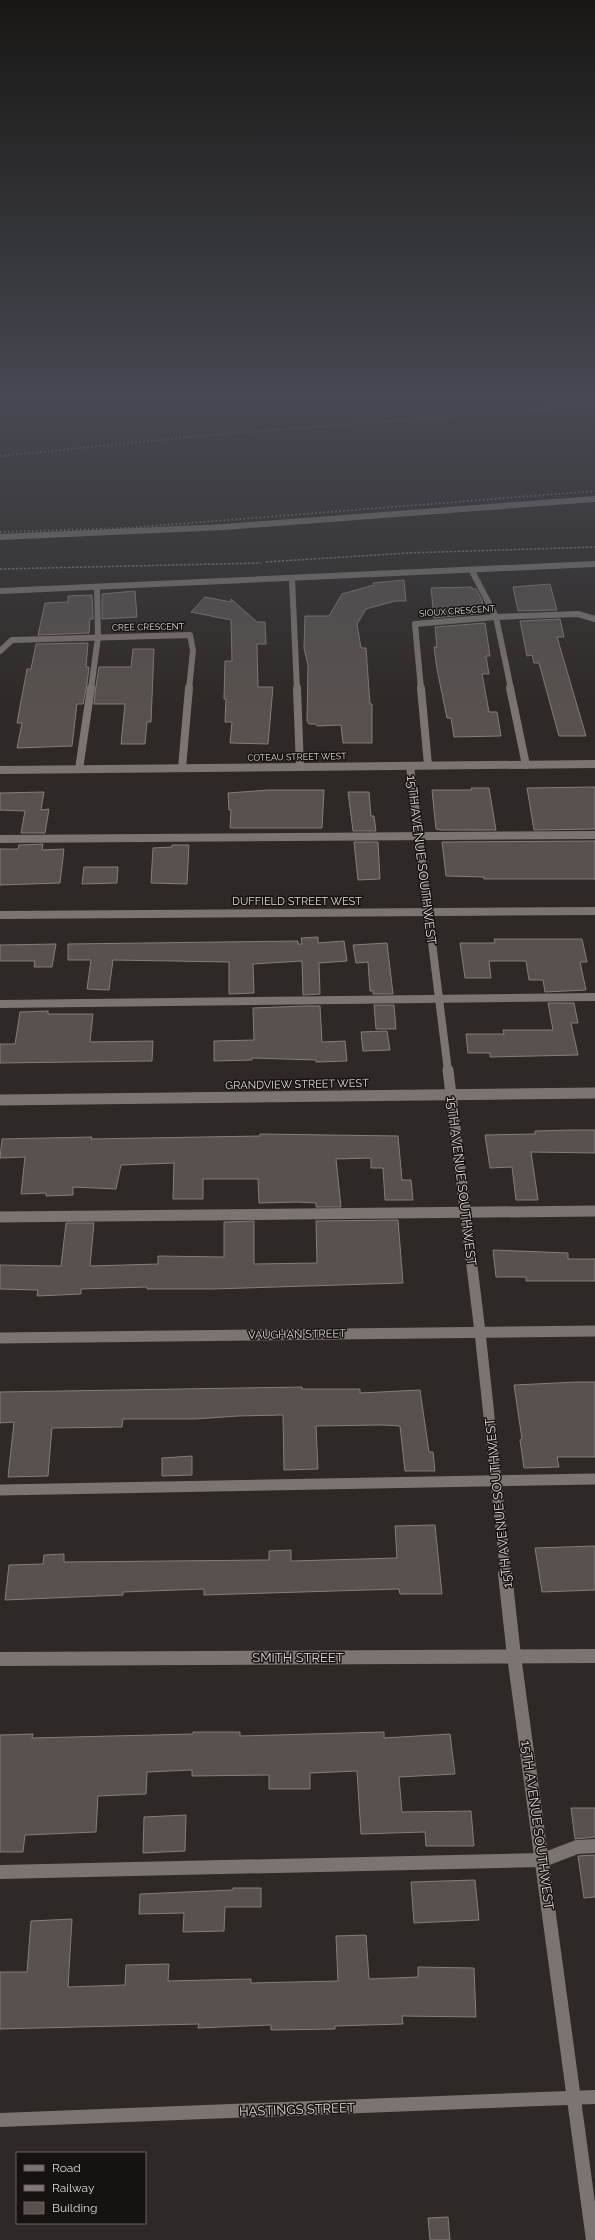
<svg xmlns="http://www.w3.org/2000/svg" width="595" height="2240" viewBox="0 0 595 2240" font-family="Raleway,sans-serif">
  <rect width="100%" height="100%" fill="#2e2926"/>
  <g fill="#58514e" stroke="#847d79">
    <polygon points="404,580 406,601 395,601 366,609 357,624 361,648 366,648 370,704 372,704 372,743 343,743 341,725 317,726 316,724 309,724 307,721 308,665 304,648 305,616 329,616 342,594 374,585 373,583"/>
    <polygon points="550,584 557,610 518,611 513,587"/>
    <polygon points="472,587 472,589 476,589 482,600 484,613 434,618 431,588"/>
    <polygon points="135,591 137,617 102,619 102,594"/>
    <polygon points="92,595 93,619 90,619 89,633 38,635 45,603 68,602 68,596"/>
    <polygon points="205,597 231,602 231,599 257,622 265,622 266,644 257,644 258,687 273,687 268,744 230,743 232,722 225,722 226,699 224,699 225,661 232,661 231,620 191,612"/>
    <polygon points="560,619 564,637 557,637 586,736 559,736 539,663 534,663 532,655 527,656 520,621"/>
    <polygon points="485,623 490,656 486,656 489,674 482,674 489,712 497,712 501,736 454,737 451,718 447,718 437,669 434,647 437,647 435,627"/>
    <polygon points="88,643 86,667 89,667 87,684 83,704 77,704 72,746 17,748 22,723 17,723 27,669 31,669 36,644"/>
    <polygon points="133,649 154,649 151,722 147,722 145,744 121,744 125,704 94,704 96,686 99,667 131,667"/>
    <polygon points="595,787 595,829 534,830 527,788"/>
    <polygon points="471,788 489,788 496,830 441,830 436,829 432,790 472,790"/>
    <polygon points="269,790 324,790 322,828 230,828 231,810 229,810 228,793"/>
    <polygon points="44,792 41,810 49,809 45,833 21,833 25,811 0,810 0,793"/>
    <polygon points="348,792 369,792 371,816 374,816 376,831 353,831"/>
    <polygon points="595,841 595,879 484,879 484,877 446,876 442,842"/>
    <polygon points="354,842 378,842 380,879 358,880"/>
    <polygon points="43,844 42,850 64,849 60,883 0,885 0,849 18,849 19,845"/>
    <polygon points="172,845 189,845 187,884 151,883 153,848 172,847"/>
    <polygon points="84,867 118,867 117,883 82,884"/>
    <polygon points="318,937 318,943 344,941 347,961 319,963 320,994 303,995 302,961 253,964 254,993 229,994 229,962 113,960 109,990 87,989 91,960 68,960 68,944 298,941 298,944 302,944 301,938"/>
    <polygon points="494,939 582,939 587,962 580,962 586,990 545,992 543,980 529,980 526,961 489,961 491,978 465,978 460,943 495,943"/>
    <polygon points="387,943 393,994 373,994 373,991 370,991 368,962 356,963 353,945"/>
    <polygon points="56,944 52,967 34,967 35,961 0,961 0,945"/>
    <polygon points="548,1003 574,1003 578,1023 571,1023 578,1055 490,1057 490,1053 468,1053 466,1034 504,1034 503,1030 553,1030"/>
    <polygon points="374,1005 394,1005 396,1029 376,1029"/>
    <polygon points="304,1006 320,1006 322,1042 345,1041 347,1061 316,1062 316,1060 252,1058 252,1060 214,1061 214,1041 254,1040 253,1008"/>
    <polygon points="48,1011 48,1014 93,1014 90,1042 153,1041 152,1061 0,1063 0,1044 15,1044 20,1012"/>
    <polygon points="387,1031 390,1050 363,1051 361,1032"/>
    <polygon points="573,1130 595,1130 595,1153 531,1152 538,1200 516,1200 512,1167 490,1168 485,1135 535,1134 535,1131"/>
    <polygon points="260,1134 398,1136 402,1180 411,1180 413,1200 385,1200 383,1168 371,1168 371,1158 336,1159 341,1207 316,1207 316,1203 298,1202 259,1203 258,1179 203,1179 203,1199 173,1199 174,1163 121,1165 116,1189 73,1187 73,1195 46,1196 46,1193 21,1194 25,1157 0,1158 2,1139 92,1137 91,1139 260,1136"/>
    <polygon points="398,1220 403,1283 213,1289 147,1289 147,1287 81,1289 81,1294 37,1296 38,1290 0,1289 0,1265 61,1266 66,1223 94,1223 90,1266 158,1264 158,1256 224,1257 224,1222 254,1221 254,1264 317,1263 316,1221"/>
    <polygon points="493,1250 568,1253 568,1259 595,1259 595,1281 526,1281 526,1277 496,1277"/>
    <polygon points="577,1382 595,1382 595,1457 557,1457 559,1467 524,1468 520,1440 522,1439 514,1385"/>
    <polygon points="302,1387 302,1389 360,1389 360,1393 420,1390 429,1452 433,1452 435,1471 405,1471 400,1426 382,1425 316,1426 318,1469 284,1470 283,1415 238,1416 195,1419 123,1419 122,1427 52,1428 48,1476 8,1477 14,1422 0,1423 0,1392"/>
    <polygon points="192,1456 192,1475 162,1476 162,1458"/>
    <polygon points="435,1525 442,1594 400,1594 399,1589 204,1595 204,1589 123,1592 123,1595 5,1600 9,1565 43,1564 44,1555 64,1554 64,1562 269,1560 269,1551 291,1550 291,1561 397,1558 395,1526"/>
    <polygon points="595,1546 595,1590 542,1592 535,1548"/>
    <polygon points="193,1732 240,1732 240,1736 384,1732 384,1738 450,1734 455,1774 399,1777 402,1812 471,1811 474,1846 426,1846 425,1832 361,1834 357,1771 310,1773 310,1789 269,1789 269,1775 192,1776 192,1770 147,1772 146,1794 98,1796 96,1832 25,1835 23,1852 0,1852 0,1735 33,1734 32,1738 193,1734"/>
    <polygon points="571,1808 595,1808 595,1837 575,1839"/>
    <polygon points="186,1815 185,1851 143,1853 144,1817"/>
    <polygon points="595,1855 595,1897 584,1898 578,1856"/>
    <polygon points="475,1880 479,1920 414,1923 411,1882"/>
    <polygon points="233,1888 261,1888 261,1907 225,1907 224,1931 183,1932 184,1913 139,1914 140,1894 233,1890"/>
    <polygon points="72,1919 68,1987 125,1985 126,1965 169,1964 168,1981 251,1979 251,1983 338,1981 336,1936 366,1935 369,1979 418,1977 418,1967 474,1968 476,2017 402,2016 403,2024 335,2026 335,2029 271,2030 271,2025 198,2028 199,2024 0,2029 0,1972 27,1972 31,1921"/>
    <polygon points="448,2217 450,2240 430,2240 428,2218"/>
  </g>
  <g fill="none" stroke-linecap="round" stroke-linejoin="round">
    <g stroke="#7b7774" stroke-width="1.5" stroke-dasharray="2.5 1.5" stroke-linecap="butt">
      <polyline points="266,562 408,553 595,547"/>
      <polyline points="0,569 261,563"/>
    </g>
    <g stroke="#7b7470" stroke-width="6">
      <polyline points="0,537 224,527 595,499"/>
      <polyline points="472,571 496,617 511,689"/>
      <polyline points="292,579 297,689"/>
      <polyline points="0,591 595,564"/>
      <polyline points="91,689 98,637 97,587"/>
    </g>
    <g stroke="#7b7470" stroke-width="8">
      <polyline points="297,688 300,767"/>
      <polyline points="510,688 526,765"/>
      <polyline points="79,769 91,688"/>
      <polyline points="0,839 595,835"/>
      <polyline points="0,1004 595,997"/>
    </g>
    <g stroke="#7b7470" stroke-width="11">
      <polyline points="0,1217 595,1211"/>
      <polyline points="0,1490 595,1479"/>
    </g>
    <polyline stroke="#7b7470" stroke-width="14" points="0,1872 543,1860 577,1847 595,1846"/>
    <g stroke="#7b7470" stroke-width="6">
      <polyline points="0,651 12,640 190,635 193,650 189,689"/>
      <polyline points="421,689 415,624 496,617 578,614 595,619"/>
    </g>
    <g stroke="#7b7470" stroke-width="8">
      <polyline points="421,688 428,765"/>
      <polyline points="410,766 448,1071"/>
      <polyline points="182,768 189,688"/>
      <polyline points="0,915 595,911"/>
    </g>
    <g stroke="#7b7470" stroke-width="11">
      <polyline points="448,1070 480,1332 506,1575"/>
      <polyline points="0,1100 595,1093"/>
      <polyline points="0,1338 595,1331"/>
    </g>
    <g stroke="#7b7470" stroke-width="14">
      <polyline points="505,1574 514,1656 593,2240"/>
      <polyline points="0,1659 595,1656"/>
      <polyline points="0,2120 595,2097"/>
    </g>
    <polyline stroke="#7b7470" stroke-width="8" points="0,770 595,764"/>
    <g stroke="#7f7a77" stroke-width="2" stroke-dasharray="1.5 2.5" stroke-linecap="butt">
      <polyline points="0,456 199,436 595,405"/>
      <polyline points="0,532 127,528 595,491"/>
    </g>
  </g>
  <linearGradient id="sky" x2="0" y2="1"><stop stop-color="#191715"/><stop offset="0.56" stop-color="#464952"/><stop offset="1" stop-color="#464952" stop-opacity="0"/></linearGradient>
  <rect width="595" height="712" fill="url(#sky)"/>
  <g text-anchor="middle" stroke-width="3" stroke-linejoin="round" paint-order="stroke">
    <g font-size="9" fill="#dfdbd9" stroke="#151211">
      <text transform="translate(457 611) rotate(-4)" y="3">SIOUX CRESCENT</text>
      <text transform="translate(148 627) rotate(-1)" y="3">CREE CRESCENT</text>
      <text transform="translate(297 757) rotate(-1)" y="3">COTEAU STREET WEST</text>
    </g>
    <g font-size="11" fill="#dfdbd9" stroke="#151211">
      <text x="297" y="905">DUFFIELD STREET WEST</text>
      <text transform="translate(297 1084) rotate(-1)" y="4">GRANDVIEW STREET WEST</text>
      <text transform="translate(297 1334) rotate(-1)" y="4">VAUGHAN STREET</text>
    </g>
    <g font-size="13" fill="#dfdbd9" stroke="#151211">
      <text transform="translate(422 860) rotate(83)" y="5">15TH AVENUE SOUTHWEST</text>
      <text transform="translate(462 1181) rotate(83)" y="5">15TH AVENUE SOUTHWEST</text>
      <text transform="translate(498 1503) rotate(-96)" y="5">15TH AVENUE SOUTHWEST</text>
      <text x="298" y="1662">SMITH STREET</text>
      <text transform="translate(538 1825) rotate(82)" y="5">15TH AVENUE SOUTHWEST</text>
      <text transform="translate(297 2109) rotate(-2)" y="5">HASTINGS STREET</text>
    </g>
  </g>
  <rect x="16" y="2152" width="130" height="72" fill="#151211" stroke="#666261"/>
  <rect x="24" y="2165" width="20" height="6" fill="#7b7470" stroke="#666261"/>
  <text x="52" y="2172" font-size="12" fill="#dfdbd9">Road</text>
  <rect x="24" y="2185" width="20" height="6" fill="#7f7a77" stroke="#666261"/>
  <text x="52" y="2192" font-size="12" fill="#dfdbd9">Railway</text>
  <rect x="24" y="2202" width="20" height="12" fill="#58514e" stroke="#666261"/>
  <text x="52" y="2212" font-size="12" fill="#dfdbd9">Building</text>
</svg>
